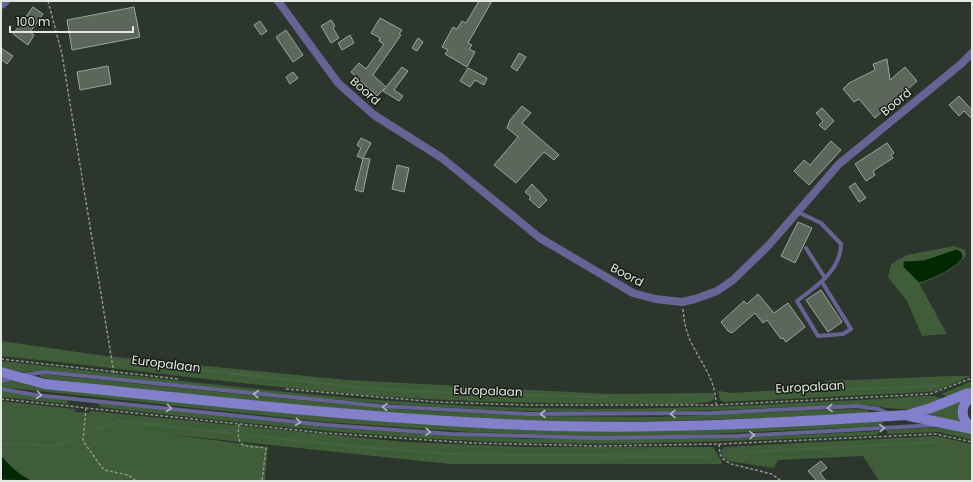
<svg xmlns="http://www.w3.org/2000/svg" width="973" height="482" viewBox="0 0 973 482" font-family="Poppins,sans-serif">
  <rect width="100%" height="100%" fill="#2d362c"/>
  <g fill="#3e5d38">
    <polygon points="954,246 965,250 966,255 963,260 963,256 915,260 903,267 919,283 947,334 922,336 907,301 888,277 891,264 907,255"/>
    <path d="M 1,341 L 105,356 L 347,380 L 608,394 L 714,393 L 714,399 C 709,406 662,404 651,404 C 571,404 490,403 410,398 C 273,389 137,370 1,356 Z"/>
    <path d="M 1,361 C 177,380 353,403 529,408 C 661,411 793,404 924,396 L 935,396 L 943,399 C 914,415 894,408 864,405 C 853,404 843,405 832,405 C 731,410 630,414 529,411 C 368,407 207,387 47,370 L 21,372 L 1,367 Z"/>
    <path d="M 40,374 L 328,403 L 408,410 L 529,416 L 658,417 L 851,409 L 868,410 L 868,413 C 756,419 643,423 530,421 C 370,417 209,398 50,379 L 40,377 Z"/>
    <polygon points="953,376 971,376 938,390 928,392 724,402 720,400 718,391 733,393 826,387 825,381"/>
    <path d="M 13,380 L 45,388 C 187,403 329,420 471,427 L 882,421 L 883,426 L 684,435 L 598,436 L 471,432 L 326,422 L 1,387 L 1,382 Z"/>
    <polygon points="972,381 972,390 949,397 941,394"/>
    <polygon points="1,391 67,400 68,404 1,397"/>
    <polygon points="963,397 958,424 921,414"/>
    <path d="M 1,401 L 75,409 L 75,412 L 90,413 L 90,411 L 405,442 L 527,447 L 713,447 L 722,462 L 722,464 L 450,464 L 167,434 L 268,447 L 265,481 L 33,481 C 20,475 11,466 1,455 Z"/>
    <path d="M 99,403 L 326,427 L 407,433 L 528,439 L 735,438 L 880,431 L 877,435 C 760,440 644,446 528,443 C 384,439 242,423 99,407 Z"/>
    <polygon points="945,427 972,432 972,440 939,432 887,434 887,430"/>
    <polygon points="936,436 972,444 972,481 879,481 863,456 778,460 774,468 729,461 723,457 721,451 724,447"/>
  </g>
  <g fill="#012800" stroke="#456244">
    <path d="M 956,249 L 961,251 L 963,256 C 962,266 929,281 919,283 L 903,267 L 903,261 L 924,260 Z"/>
    <path d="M 1,455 C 10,466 20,475 33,481 L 1,480 Z"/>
  </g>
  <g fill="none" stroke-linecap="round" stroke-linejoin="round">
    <g stroke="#456244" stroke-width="2.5">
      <polyline points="145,364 365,388 447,393 607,397"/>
      <polyline points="832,390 938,386"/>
      <polyline points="94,431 119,421 230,433"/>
      <polyline points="246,435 339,445 450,454 708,457"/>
      <polyline points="1,443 55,446 71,440"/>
      <polyline points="748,452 938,442"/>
    </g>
  </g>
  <g fill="#5c665a" stroke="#9ba69a">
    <polygon points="479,1 492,1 468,43 472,45 469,49 475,52 467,67 445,54 448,50 442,47 453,27 457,29 462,21 466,23"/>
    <polygon points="33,7 43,14 30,32 34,35 28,45 13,34"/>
    <polygon points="134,7 140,37 72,50 67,20"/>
    <polygon points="380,18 402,30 399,34 401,35 373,75 386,87 402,67 408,71 394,90 403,96 399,101 383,91 385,88 377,96 351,72 359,63 366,69 384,44 379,41 380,38 371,33"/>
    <polygon points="331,20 335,26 333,28 339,38 331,43 321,26"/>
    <polygon points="260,21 267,31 261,35 254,25"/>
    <polygon points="286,30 303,55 293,62 276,37"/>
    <polygon points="350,35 354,43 342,50 338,43"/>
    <polygon points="418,38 423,42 417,51 412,48"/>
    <polygon points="1,48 13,56 7,64 1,59"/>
    <polygon points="519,53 526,57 517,71 511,67"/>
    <polygon points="887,59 890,80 905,67 917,81 875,118 859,99 854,102 843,89 849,83 875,70 873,64"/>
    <polygon points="108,66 111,84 80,90 77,72"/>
    <polygon points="468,68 487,78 484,85 475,80 470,87 460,81"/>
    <polygon points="293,72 298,78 290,84 286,77"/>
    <polygon points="959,96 972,110 972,119 964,111 959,116 949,105"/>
    <polygon points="522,106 531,113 522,123 559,155 554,160 544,152 516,183 494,165 518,137 507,128 510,120"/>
    <polygon points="822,108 834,121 825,130 819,125 823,121 816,113"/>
    <polygon points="361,138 371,143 363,158 370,159 363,192 355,190 363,159 357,156 361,148 357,145"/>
    <polygon points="831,141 841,150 809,185 794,171 804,160 810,165"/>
    <polygon points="887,143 894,153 891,155 893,158 873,171 875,175 866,181 855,164"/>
    <polygon points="397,165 409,168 404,192 392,189"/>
    <polygon points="855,183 866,198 859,202 849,187"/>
    <polygon points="532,184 547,200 539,208 529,199 531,197 525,192"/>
    <polygon points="798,222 812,228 795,263 781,256"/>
    <polygon points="821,290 842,322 828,332 806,300"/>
    <polygon points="758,294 774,313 788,303 805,327 786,342 783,338 781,339 767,320 763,323 755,313 732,333 728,331 721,322 744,301 747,304"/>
    <polygon points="821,461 827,468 820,473 826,481 817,481 808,471"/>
  </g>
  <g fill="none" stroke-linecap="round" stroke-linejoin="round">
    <g stroke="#8e958d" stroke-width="1.5" stroke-dasharray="3 2" stroke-linecap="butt">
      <polyline points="48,1 62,54 114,374"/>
      <path d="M 683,309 C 684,321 686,332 691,342 C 701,363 716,380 716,404"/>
      <polyline points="1,359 178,379"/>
      <polyline points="286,389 437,402 528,405 716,405 930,394 972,378"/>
      <polyline points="1,399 325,433 472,443 599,446 719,444 936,434 972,442"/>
      <polyline points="86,408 83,441 98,462 104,470 128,475 136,481"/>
      <path d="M 239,424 C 236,450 243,445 266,448 L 262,481"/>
      <polyline points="719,444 720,454 723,459 731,464 772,474 781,481"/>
    </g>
    <g stroke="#656494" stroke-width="4">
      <path d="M 798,212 L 821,223 L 841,244 C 841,270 816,287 797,301 L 818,336 L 843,334 L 851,329 L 822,282"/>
      <polyline points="806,248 825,278"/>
      <polyline points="23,375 45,372 380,406 528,414 712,413 856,406 878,409 888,413"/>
      <polyline points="1,381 12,378"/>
      <polyline points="1,389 36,395 326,425 452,434 598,438 739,436 936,425"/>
    </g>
    <polyline stroke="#656494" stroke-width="8" points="278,1 338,83 374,115 442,158 540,238 633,293 655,299 682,302 695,299 717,291 733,280 768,246 839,164 961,64 972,53"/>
    <polyline stroke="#656494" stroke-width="10" points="1,4 5,1"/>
    <g stroke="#827fcb" stroke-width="10">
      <path d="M 1,372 L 45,384 C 205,400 365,419 525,425 C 652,430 780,423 907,415 L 931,408 L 966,394 L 972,393"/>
      <path d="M 972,396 C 959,406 960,419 972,428"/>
      <polyline points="909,416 972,429"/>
    </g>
  </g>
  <defs><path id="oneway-chevron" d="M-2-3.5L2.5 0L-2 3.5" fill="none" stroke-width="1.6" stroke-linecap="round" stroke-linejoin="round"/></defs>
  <g stroke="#b1b4c3">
    <use href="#oneway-chevron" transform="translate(256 394) rotate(-174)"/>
    <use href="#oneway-chevron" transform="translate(39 395) rotate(7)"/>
    <use href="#oneway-chevron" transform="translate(385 407) rotate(-177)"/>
    <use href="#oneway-chevron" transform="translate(169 408) rotate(6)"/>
    <use href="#oneway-chevron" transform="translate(830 408) rotate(177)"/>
    <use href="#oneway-chevron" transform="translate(543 414) rotate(-180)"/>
    <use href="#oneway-chevron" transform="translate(673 414) rotate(179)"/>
    <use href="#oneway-chevron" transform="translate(298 422) rotate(6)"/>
    <use href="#oneway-chevron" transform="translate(882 428) rotate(-3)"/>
    <use href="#oneway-chevron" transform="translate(428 432) rotate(4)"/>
    <use href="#oneway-chevron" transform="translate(752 435) rotate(-3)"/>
  </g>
  <g text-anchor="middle" stroke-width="3" stroke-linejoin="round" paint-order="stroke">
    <g font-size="12" fill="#e3e9e2" stroke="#181c17">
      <text transform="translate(365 91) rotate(42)" y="4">Boord</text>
      <text transform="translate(896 102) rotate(-40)" y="4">Boord</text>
      <text transform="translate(627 275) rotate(28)" y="4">Boord</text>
      <text transform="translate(166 364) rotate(7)" y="4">Europalaan</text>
      <text transform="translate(810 387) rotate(-3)" y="4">Europalaan</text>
      <text transform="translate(488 391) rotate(2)" y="4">Europalaan</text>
    </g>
  </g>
  <rect width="973" height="482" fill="none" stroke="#e3e9e2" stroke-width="4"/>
  <path d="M10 26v6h123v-6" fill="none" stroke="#e3e9e2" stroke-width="2"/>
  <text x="16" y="26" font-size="12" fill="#e3e9e2" stroke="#181c17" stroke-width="3" paint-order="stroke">100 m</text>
</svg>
